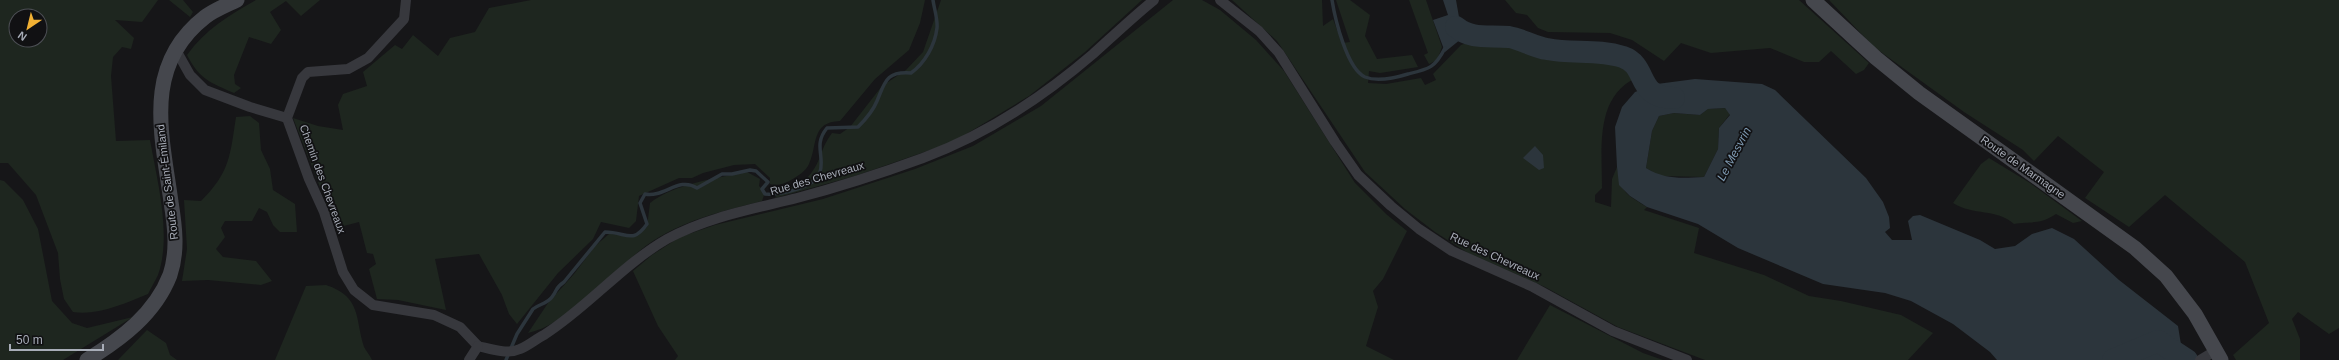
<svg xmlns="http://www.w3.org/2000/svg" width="2339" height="360" viewBox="0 0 2339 360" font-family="Arial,sans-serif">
  <rect width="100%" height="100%" fill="#161618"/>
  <g fill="#1e261f" fill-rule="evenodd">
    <path d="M 0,0 L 158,0 L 142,22 L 115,20 L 134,38 L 131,49 L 122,47 L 113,57 L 111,76 L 116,141 L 150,140 C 157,180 172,235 158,275 C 155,281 151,288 148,294 C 126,303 97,316 73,312 L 64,299 L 60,279 L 58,253 L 36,195 L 8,163 L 0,163 ZM 16,16 L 40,16 L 40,40 L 16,40 Z"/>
    <polygon points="169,0 183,0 193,12 190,17"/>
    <path d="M 256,0 L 320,0 L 301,16 L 286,1 L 270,12 L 281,30 L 271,44 L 249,37 L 234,75 L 235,84 L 241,88 L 234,93 C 211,83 199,79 187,55 C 205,30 229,15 256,0 Z"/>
    <path d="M 531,0 L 925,0 L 920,23 L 909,50 L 875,79 L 840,121 C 811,122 818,144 809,164 C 806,171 798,176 791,180 C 784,184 777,186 770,184 L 770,178 L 755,164 L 734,165 L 703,173 L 692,178 L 679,178 L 639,196 L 636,221 L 629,228 L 601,222 L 593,239 L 558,273 L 517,324 L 509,314 L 502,295 L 479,254 L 435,259 L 446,310 L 398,300 L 377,299 L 369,269 L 376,264 L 373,254 L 367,253 L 359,222 L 336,228 L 293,118 L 318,126 L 343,130 L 338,105 L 343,94 L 367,86 L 363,72 L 395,45 L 402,49 L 413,35 L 438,56 L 450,38 L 475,32 L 489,8 Z"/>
    <path d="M 941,0 L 1142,0 L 1085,52 L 1029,96 L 953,142 L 855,176 L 775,198 C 780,188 798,187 806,179 C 822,163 819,150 832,133 L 840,134 L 850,127 L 882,86 L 906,70 L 923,52 Z"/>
    <polygon points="1173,0 1202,0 1220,10 1256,40 1284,71 1355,183 1386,214 1407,231 1383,279 1373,291 1378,307 1366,346 1394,360 675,360 678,356 658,326 633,271 652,255 680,237 715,225 823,199 915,169 973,146 1041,106"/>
    <path d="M 1232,0 L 1322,0 L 1323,26 L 1333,19 L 1342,43 L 1350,42 L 1336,0 L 1350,0 L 1370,15 L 1365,36 L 1377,59 L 1412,55 L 1418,67 L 1380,73 L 1369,71 L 1368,83 L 1386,84 L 1421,78 L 1425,85 L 1436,80 L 1433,74 L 1461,45 L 1494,33 C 1535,52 1586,66 1631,56 L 1643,64 L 1645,71 L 1643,75 C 1594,92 1602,146 1602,188 L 1595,195 L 1595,202 L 1611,207 L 1612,179 L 1617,167 C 1621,192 1625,194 1647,207 L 1644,210 L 1699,228 L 1694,253 L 1764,275 L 1809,296 L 1841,301 L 1901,315 L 1933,333 L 1908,360 L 1705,360 L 1618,327 L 1545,287 L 1468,253 L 1435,232 L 1405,209 L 1365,172 L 1277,41 Z"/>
    <polygon points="1409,0 1426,0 1442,47 1437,60 1429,64 1424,55 1428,53"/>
    <polygon points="1505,0 1799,0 1869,63 1864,70 1856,74 1831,51 1819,62 1804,62 1770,48 1711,53 1681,43 1664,61 1632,40 1610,33 1548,32 1538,28 1527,15 1516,13"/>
    <polygon points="1829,0 2339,0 2339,328 2329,334 2298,312 2292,319 2300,339 2300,360 2236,360 2233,355 2269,323 2245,262 2165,195 2129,227 2085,198 2104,172 2058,136 2034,161 2023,150 1964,112 1874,47"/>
    <polygon points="1725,108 1730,114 1719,128 1718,149 1704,177 1660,176 1646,168 1652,131 1659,116 1674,113 1700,115 1708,109"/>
    <path d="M 250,116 L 259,123 L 261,150 L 270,169 L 273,190 L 295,204 L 297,232 L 280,232 L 273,225 L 267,212 L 259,208 L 252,221 L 225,221 L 221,228 L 225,237 L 216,249 L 223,257 L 256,261 L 272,281 L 261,285 L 208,280 L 182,281 L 187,249 L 184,200 L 201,201 C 230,172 230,156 236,117 Z"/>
    <path d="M 1989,158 L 2030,183 L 2082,221 L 2073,223 L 2056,214 C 2039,225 2033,221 2014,224 C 1996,208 1974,216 1953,203 L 1981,164 Z"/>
    <path d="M 747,172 L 760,179 L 759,186 L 765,192 L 762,201 C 723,211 680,221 647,245 C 612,271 570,324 528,333 L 548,303 L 574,274 L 595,246 L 609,234 C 627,234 632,239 647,227 L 650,203 C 674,184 716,178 747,172 Z"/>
    <polygon points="0,180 4,181 23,200 38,229 52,301 72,323 87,328 133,317 63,360 0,360"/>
    <path d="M 326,285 C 362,297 355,319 364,347 C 366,351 370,355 372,360 L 275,360 L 306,286 Z"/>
    <polygon points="1550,305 1643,353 1663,360 1517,360"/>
    <polygon points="147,330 166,343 170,355 177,360 118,360"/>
  </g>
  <g fill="#2c353c" fill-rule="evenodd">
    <polygon points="1443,0 1456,0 1459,17 1465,28 1461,39 1445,52 1433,20 1448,15"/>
    <path d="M 1695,79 L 1762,84 L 1775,90 L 1866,178 L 1883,202 L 1889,217 L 1890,228 L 1885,232 L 1892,240 L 1912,240 L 1908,221 L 1913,216 L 1920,215 L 1980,240 L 1995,249 L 2015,246 L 2032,234 L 2052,228 L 2074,239 L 2119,280 L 2178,326 L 2183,357 L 2175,360 L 1997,360 L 1990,352 L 1953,324 L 1911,301 L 1885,293 L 1823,284 L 1738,248 L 1698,224 L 1647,207 L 1630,196 L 1619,185 L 1617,167 L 1615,127 L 1622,107 L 1635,92 L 1657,84 ZM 1725,108 L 1730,115 L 1719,128 L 1718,149 L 1704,177 C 1682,178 1666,180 1646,168 L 1652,131 L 1659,116 L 1674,113 L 1700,115 L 1708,109 Z"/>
    <polygon points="1535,146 1543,155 1544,168 1539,170 1523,158"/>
  </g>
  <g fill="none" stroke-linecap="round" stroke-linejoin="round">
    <g stroke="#2c353c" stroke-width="3.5">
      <path d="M 1332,0 C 1335,19 1347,69 1365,77 C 1377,82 1395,78 1408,74 C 1429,69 1435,68 1445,48"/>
      <path d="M 506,360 L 517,334 L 533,309 C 539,304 547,304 552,297 C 558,289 555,288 564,282 L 605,232 C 627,232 632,245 647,224 L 640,203 L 645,194 C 664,198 679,176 697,188 L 722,174 L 732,174 L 750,170 L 756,171 L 768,182 L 762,189 L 765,194 C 779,195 816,188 820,172 C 825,156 813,145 827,128 L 858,127 C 865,120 873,111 877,101 C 885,82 886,71 911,73 C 925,63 935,45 937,28 C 938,20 934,8 933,0"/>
    </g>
    <g stroke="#2c353c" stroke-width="22">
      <path d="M 1456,27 C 1472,40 1489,35 1509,37 C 1521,39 1534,47 1547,49 C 1572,54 1598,49 1623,57 C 1649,66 1635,98 1674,98"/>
      <polyline points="2113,360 2158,341 2187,360"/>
    </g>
    <g stroke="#37383d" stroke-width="10">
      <polyline points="406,0 404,19 368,58 348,69 308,72 302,78 287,118 309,179 324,212 343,272 354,290 373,305 434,315 460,327 478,346"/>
      <polyline points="1220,0 1259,31 1279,53 1335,142 1358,175 1391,206 1419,229 1452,251 1533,287 1613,331 1687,360"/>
      <polyline points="176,50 190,75 205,90 250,107 287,118"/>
      <path d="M 478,346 C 491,349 507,355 520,349 C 528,346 536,339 544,335 C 588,307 622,265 667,239 C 707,217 753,209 797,198 C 839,187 882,173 923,158 C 985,135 1043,97 1093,54 C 1113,36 1133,17 1154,0"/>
      <polyline points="469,360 478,346"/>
      <polyline points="2200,360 2215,351"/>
    </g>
    <g stroke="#45474d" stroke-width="15">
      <polyline points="1813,0 1876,58 1919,93 2135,248 2166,276 2195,314 2221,360"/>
      <path d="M 87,360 C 121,339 155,314 170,275 C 178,251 175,227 171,202 C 162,135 142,66 205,17 C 214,10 227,5 237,0"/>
    </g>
  </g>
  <g text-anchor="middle" stroke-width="3.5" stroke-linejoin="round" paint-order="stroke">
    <g font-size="11" fill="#a8adb8" stroke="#111113">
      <text transform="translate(2023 167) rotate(35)" y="4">Route de Marmagne</text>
      <text transform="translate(817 178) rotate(-16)" y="4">Rue des Chevreaux</text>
      <text transform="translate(323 179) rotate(70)" y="4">Chemin des Chevreaux</text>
      <text transform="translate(167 182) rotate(-97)" y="4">Route de Saint-Émiland</text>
      <text transform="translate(1495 256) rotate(25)" y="4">Rue des Chevreaux</text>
    </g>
    <g font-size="12" font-style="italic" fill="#7f9bb3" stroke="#111113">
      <text transform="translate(1734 154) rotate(-62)" y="4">Le Mesvrin</text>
    </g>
  </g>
  <g transform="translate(28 28) rotate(215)"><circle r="19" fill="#111113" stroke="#4d4f55"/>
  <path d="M0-3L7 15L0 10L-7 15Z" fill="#f2b134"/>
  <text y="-6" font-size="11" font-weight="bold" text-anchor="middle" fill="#a8adb8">N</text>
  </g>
  <path d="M10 344v6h93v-6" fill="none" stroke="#a8adb8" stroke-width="2"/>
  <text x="16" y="344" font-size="12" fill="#a8adb8" stroke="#111113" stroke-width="3" paint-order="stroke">50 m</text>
</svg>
